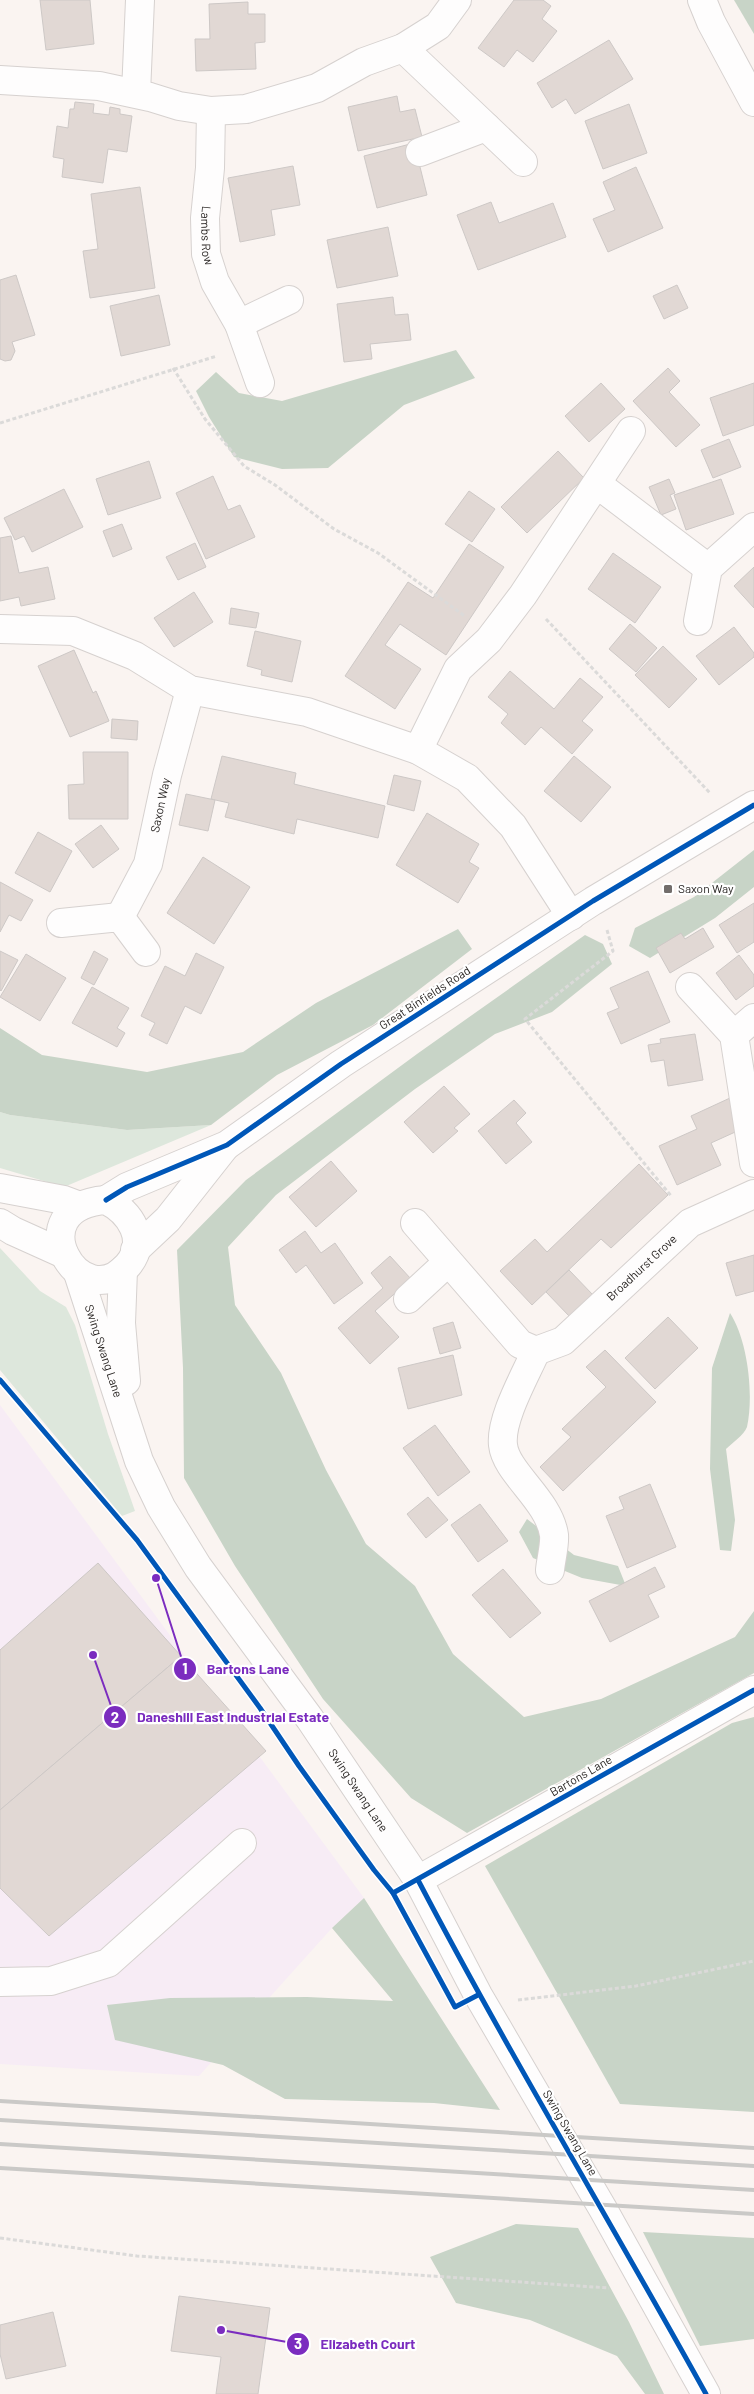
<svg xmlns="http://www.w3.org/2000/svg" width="754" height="2394" viewBox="0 0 754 2394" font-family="Barlow,sans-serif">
  <rect width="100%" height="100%" fill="#faf4f1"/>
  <polygon fill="#f7ecf5" points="0,1405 364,1898 332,1928 199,2076 0,2064"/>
  <g fill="#dde7dc">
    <polygon points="0,1112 10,1115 127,1130 211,1125 64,1187 0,1168"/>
    <polygon points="0,1248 40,1291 66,1307 75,1325 108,1434 135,1511 122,1516 0,1370"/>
  </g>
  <g fill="#c8d4c7">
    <polygon points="734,0 754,0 754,34"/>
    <polygon points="456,350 475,378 404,405 328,468 282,469 234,457 209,417 196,391 216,372 239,393 282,401"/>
    <polygon points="754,850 754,887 715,918 650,958 629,946 635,928 694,897"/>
    <polygon points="458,929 472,949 373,1025 277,1075 211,1125 127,1130 10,1115 0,1112 0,1028 42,1055 147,1072 243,1052 316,1003"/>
    <polygon points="585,935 603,944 612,964 552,1012 495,1034 415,1089 276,1195 228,1247 235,1305 281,1373 326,1470 366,1544 415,1586 453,1654 524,1717 601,1699 735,1637 754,1611 754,1673 467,1833 411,1798 323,1699 235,1566 184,1478 183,1368 177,1250 246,1180 417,1054"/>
    <path d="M 730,1313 C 748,1341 754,1395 747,1427 C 744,1435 732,1443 726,1449 L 735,1520 L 731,1551 L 720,1550 L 710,1469 L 712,1368 Z"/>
    <polygon points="527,1519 574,1555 618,1566 626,1586 582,1578 533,1558 519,1532"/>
    <polygon points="754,1717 754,2112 620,2104 485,1866 732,1723"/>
    <polygon points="364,1898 500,2110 434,2103 285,2099 223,2065 115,2040 107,2005 170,1998 307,1997 393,2001 332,1928"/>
    <polygon points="516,2224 578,2228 629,2322 664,2394 645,2394 617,2356 530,2320 456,2303 430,2257"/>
    <polygon points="643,2232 754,2238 754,2339 700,2346"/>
  </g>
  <g fill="#e1d8d4" stroke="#cdc8c6">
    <polygon points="40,0 90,0 94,44 46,50"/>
    <polygon points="514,0 543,0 551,6 542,19 557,31 533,62 517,50 504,67 478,48"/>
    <polygon points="248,2 248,14 265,14 265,42 255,43 256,69 196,71 195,39 210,39 209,4"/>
    <polygon points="609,40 633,79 575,114 566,99 552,108 537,83"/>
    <polygon points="397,96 400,112 415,109 422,137 358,151 348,107"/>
    <polygon points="75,102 94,104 93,113 109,115 110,107 120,109 120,114 132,116 127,152 108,149 103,183 62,177 64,159 53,157 57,126 68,128 70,109 74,109"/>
    <polygon points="629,104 647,153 603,169 585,121"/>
    <polygon points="414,143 427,195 377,208 364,156"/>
    <polygon points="293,166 300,205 271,210 275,235 240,242 228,178"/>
    <polygon points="636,167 663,228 608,252 593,219 615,210 603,182"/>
    <polygon points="140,187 155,288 90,298 83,251 98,249 91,194"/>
    <polygon points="491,202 499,223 553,203 566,237 478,270 457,215"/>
    <polygon points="388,227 398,276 337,288 327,240"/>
    <polygon points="16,275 35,335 12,342 15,351 11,360 5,361 0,359 0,280"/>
    <polygon points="677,285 688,308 664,319 653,296"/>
    <polygon points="159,295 170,345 121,356 110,306"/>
    <polygon points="393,297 395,315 408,314 411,340 370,344 372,359 344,362 337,304"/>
    <polygon points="668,368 680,381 669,392 700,425 676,447 633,401"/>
    <polygon points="601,383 625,409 589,442 565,416"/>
    <polygon points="754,383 754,425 723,436 710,398"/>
    <polygon points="729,439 741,467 713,478 701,450"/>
    <polygon points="558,451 584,478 527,533 501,507"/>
    <polygon points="149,461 161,498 108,515 96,479"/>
    <polygon points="213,476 228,510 240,505 255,537 206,559 176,493"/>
    <polygon points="669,479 675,493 670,495 676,509 661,515 649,487"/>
    <polygon points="721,479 734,514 686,530 674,495"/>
    <polygon points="64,489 83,527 32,552 24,536 15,540 4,518"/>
    <polygon points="469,491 495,509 472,542 445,524"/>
    <polygon points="122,524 132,549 113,557 103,531"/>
    <polygon points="11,536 19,573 48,567 55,599 21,606 19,597 0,601 0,538"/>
    <polygon points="195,543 206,567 178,580 166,557"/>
    <polygon points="469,544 504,567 446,655 400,624 385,645 421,669 395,709 345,676 408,582 433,598"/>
    <polygon points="613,553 661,587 635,623 588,589"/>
    <polygon points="754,567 754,608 734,586"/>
    <polygon points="194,592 213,622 174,647 154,618"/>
    <polygon points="231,608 259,613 256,628 229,624"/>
    <polygon points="630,624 657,648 636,672 609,649"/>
    <polygon points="734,627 754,653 754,657 719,685 696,656"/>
    <polygon points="255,631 301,641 292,682 261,675 262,670 247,666"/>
    <polygon points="663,646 697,679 669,708 635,675"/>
    <polygon points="74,650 93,693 96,691 109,721 70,737 38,666"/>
    <polygon points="510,671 554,709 580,678 603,697 582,721 593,730 572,754 541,727 525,745 501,723 508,714 488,697"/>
    <polygon points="112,719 138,721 137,740 111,738"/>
    <polygon points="83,752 128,752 128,819 69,819 68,785 84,784"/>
    <polygon points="222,756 296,773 294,784 385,806 378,838 297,819 294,834 225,817 229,803 211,799"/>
    <polygon points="574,756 611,787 581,822 544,791"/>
    <polygon points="394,775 421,781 414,811 387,804"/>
    <polygon points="186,794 215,800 208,831 179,825"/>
    <polygon points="427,813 479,844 469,862 479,868 458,903 396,865"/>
    <polygon points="101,825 119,849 93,868 75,844"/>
    <polygon points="38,832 72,851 50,892 15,873"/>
    <polygon points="203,857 250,887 214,944 167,913"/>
    <polygon points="0,882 33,900 21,921 9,915 0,932"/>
    <polygon points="754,903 754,942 737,953 719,925"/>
    <polygon points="703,928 714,947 670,973 656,948 681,933 685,939"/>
    <polygon points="0,951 18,960 1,991 0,990"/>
    <polygon points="94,951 108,959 94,985 81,978"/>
    <polygon points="196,953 224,967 201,1014 185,1006 167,1044 149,1035 155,1023 141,1016 165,966 185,976"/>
    <polygon points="26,954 66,978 40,1021 0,997"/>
    <polygon points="739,955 754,975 754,986 736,1000 716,973"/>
    <polygon points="648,971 670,1022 621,1044 607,1013 619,1008 610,988"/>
    <polygon points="92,987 129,1008 117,1028 125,1033 117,1047 72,1023"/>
    <polygon points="695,1034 703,1080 668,1086 664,1060 651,1062 648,1045 661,1043 660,1039"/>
    <polygon points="444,1086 470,1114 454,1128 458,1131 433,1153 404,1122"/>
    <polygon points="730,1098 744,1128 711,1143 721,1165 677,1185 659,1146 697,1129 691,1116"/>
    <polygon points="514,1100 526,1113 516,1123 532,1142 506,1164 478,1131"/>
    <polygon points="331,1161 357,1191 316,1227 289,1197"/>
    <polygon points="639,1164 668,1195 611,1248 601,1239 532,1305 500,1271 535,1239 547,1252"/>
    <polygon points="305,1231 321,1253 335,1243 363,1283 334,1304 306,1265 296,1273 279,1250"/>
    <polygon points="754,1255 754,1291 736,1296 726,1263"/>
    <polygon points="390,1256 411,1279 375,1311 399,1337 370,1364 338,1328 383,1288 371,1273"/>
    <polygon points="569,1270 593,1295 570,1317 546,1292"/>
    <polygon points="668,1317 698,1348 655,1389 625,1358"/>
    <polygon points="453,1322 461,1348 440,1354 433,1328"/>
    <polygon points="605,1350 656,1402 563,1491 540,1467 571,1437 562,1429 606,1387 586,1367"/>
    <polygon points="453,1355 462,1395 408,1409 398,1368"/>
    <polygon points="435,1425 470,1472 438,1496 403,1448"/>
    <polygon points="650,1484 676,1547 627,1568 606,1516 624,1509 619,1497"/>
    <polygon points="428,1497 448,1520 426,1538 407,1514"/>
    <polygon points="480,1504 508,1541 478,1562 451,1525"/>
    <polygon points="98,1563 181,1656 0,1810 0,1650"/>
    <polygon points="655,1567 665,1587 648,1595 659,1617 610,1642 589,1601"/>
    <polygon points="503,1569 541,1613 510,1638 472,1595"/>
    <polygon points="181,1656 266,1751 49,1936 0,1888 0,1810"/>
    <polygon points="179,2296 270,2308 258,2394 216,2394 221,2357 171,2351"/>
    <polygon points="53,2312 66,2366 6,2379 0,2354 0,2325"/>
  </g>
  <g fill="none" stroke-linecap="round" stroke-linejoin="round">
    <defs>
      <g id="minor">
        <polyline points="702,0 711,22 754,102"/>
        <polyline points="403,48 523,162"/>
        <polyline points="0,80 99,86 150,97 179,106 211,111 246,109 317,88 364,62 403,48 438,26 457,0"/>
        <polyline points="136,93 140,0"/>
        <path id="s1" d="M 211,111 L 210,168 L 205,218 L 206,254 L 215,282 L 239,324 L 260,383"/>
        <polyline points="420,152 486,127"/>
        <polyline points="239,324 289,300"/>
        <polyline points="597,484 708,568"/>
        <polyline points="698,621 708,568 754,527"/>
        <polyline points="0,629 73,631 135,656 190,690 307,712 418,750 467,778 513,826 571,916"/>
        <polyline points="418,750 458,669 489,640 523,595 631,431"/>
        <path id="s2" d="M 120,917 L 148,864 L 167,775 L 190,690"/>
        <polyline points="61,923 120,917 146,952"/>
        <polyline points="690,987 734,1035 754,1163"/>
        <polyline points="734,1035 754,1018"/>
        <polyline points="0,1188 64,1200 80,1206"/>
        <polyline points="106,1200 127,1187 227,1145 341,1064 593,901 754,805"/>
        <path d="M 106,1200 C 130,1212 149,1240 128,1265 C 81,1320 15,1207 106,1200 Z"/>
        <polyline points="0,1223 13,1231 64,1254"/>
        <path id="s3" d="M 415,1223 L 520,1344 L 536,1351 L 563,1341 L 690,1223 L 754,1194"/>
        <polyline points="135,1250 168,1219 224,1148"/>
        <polyline points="123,1270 121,1323 126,1381"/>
        <path id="s4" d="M 78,1273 L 139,1461 L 161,1507 L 198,1567 L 310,1719 L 418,1880 L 478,1995 L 603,2209 L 706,2394"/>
        <polyline points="408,1299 448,1262"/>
        <path d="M 536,1351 C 525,1376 500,1419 503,1445 C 506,1473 549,1500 554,1535 C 555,1545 551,1559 550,1570"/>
        <polyline points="418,1880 754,1690"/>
        <polyline points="0,1982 51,1981 108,1963 242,1843"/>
      </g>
    </defs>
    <use href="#minor" stroke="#d6d1cf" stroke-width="30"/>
    <g stroke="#dbdad9" stroke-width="3" stroke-dasharray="4 2.5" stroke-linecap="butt">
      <polyline points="173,368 205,419 244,466 275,485 334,529 378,553 466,617"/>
      <polyline points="0,423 217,356"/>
      <polyline points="546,619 710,793"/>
      <polyline points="607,930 613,951 525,1019 672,1197"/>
      <polyline points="518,2000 636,1986 754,1961"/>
      <polyline points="0,2238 137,2256 609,2288"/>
    </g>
    <use href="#minor" stroke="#fefdfd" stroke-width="28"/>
    <g stroke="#cac9c7" stroke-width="4">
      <polyline points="0,2101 754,2148"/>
      <polyline points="0,2120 754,2166"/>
      <polyline points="0,2144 754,2190"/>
      <polyline points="0,2168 754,2214"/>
    </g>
    <defs>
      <g id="cycleway">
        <polyline points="106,1200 127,1187 227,1145 341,1064 593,901 754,805"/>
        <polyline points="0,1380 137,1540 260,1708 299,1766 374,1870 393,1893 455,2007 478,1995"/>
        <path d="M 418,1880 C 509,2054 611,2222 706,2394"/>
        <polyline points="393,1893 754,1690"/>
      </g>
    </defs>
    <use href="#cycleway" stroke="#fff" stroke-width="8"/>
    <use href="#cycleway" stroke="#0057b8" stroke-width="5"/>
  </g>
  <rect fill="#726d6b" stroke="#fff" stroke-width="2" x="663" y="884" width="10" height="10" rx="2.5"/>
  <g text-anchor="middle" stroke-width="4.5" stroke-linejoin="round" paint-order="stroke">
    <g font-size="12" fill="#292523" stroke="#fff">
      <text dy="4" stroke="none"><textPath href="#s1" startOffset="125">Lambs Row</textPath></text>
      <text dy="4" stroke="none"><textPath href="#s2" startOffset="120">Saxon Way</textPath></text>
      <text transform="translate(425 998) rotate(-33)" y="4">Great Binfields Road</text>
      <text dy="4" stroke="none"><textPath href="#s3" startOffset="314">Broadhurst Grove</textPath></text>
      <text dy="4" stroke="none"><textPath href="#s4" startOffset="82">Swing Swang Lane</textPath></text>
      <text transform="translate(581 1776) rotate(-30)" y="4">Bartons Lane</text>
      <text dy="4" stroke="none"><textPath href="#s4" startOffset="594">Swing Swang Lane</textPath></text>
      <text transform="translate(570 2133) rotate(60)" y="4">Swing Swang Lane</text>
    </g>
    <g font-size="12" fill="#292523" stroke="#fff" text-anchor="start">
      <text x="678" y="893">Saxon Way</text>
    </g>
  </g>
  <path fill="none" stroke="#7b2cbf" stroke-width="2" d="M156 1578L185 1669M93 1655L115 1717M221 2330L298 2344"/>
  <g fill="#7b2cbf" stroke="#fff" stroke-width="2">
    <circle cx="156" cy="1578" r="5"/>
    <circle cx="93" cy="1655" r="5"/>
    <circle cx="221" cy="2330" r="5"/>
    <circle cx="185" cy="1669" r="12"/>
    <circle cx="115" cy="1717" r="12"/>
    <circle cx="298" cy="2344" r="12"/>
  </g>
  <g font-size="15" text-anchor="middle" font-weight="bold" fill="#fff">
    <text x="185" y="1674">1</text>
    <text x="115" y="1723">2</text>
    <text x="298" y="2349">3</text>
  </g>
  <g font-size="14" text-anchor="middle" font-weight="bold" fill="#7b2cbf" stroke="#fff" stroke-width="4.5" stroke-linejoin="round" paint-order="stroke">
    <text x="248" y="1674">Bartons Lane</text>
    <text x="233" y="1722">Daneshill East Industrial Estate</text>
    <text x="368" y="2349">Elizabeth Court</text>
  </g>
</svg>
